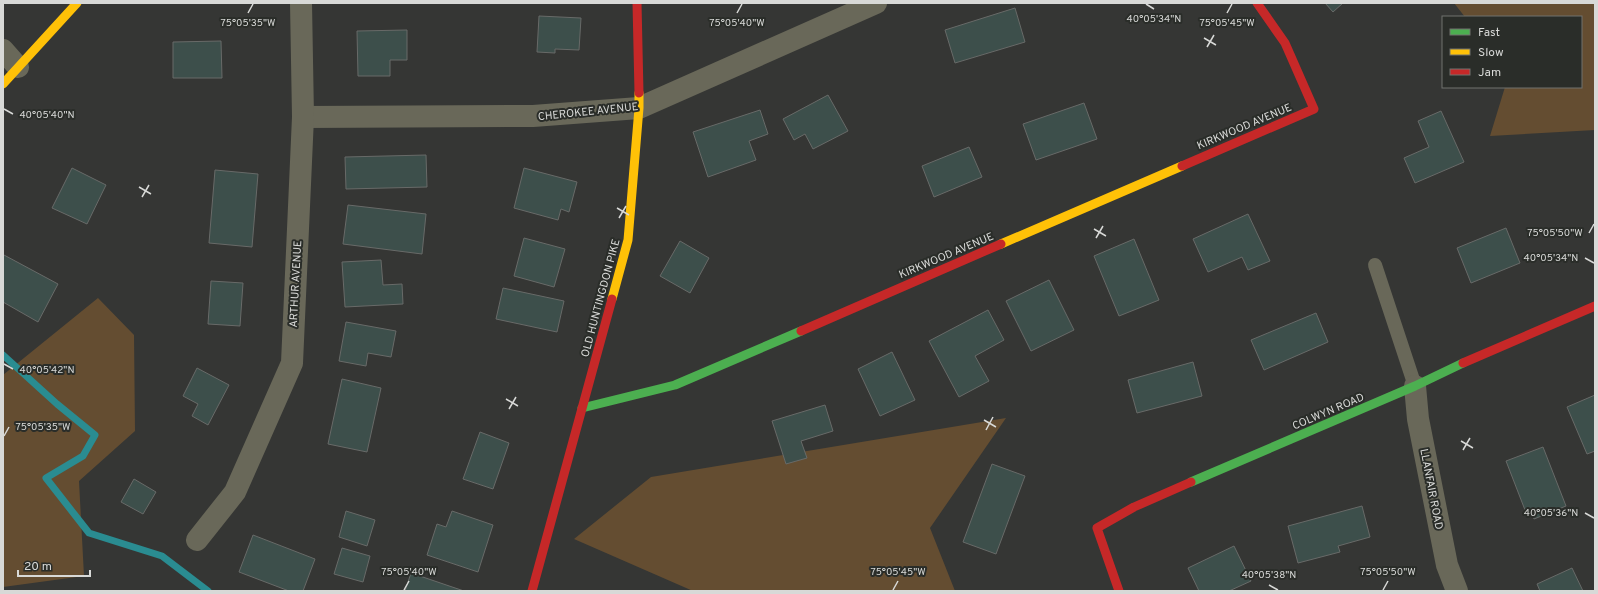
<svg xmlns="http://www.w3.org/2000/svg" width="1598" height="594" viewBox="0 0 1598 594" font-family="Overpass,sans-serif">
  <rect width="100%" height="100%" fill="#353634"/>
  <g fill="#644d31">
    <polygon points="1454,3 1595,3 1595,130 1490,136 1505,87 1581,87 1581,17 1465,17"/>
    <polygon points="98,298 134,335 135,431 79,481 84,576 3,587 3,375"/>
    <polygon points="1006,418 930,528 955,591 693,591 574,539 651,477"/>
  </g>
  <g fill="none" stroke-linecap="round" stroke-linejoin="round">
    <polyline stroke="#2a8c91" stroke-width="7" points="3,355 57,404 95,435 83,456 46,478 89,533 162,556 208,591"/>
  </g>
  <g fill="#3d4f4b" stroke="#686a68">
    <polygon points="1325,3 1343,3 1333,12"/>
    <polygon points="1015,8 1025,42 955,63 945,30"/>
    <polygon points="539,16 581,18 579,50 555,49 555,53 537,52"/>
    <polygon points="407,30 407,60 390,60 390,76 358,76 357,31"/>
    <polygon points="221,41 222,78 173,78 173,42"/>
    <polygon points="828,95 848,131 813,149 805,134 794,140 783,119"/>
    <polygon points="1084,103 1097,139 1036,160 1023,124"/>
    <polygon points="760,110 768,134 749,141 756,160 708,177 693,132"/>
    <polygon points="1441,111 1464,162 1415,183 1404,158 1429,147 1418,121"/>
    <polygon points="969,147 982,177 934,197 922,166"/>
    <polygon points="426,155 427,187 346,189 345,157"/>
    <polygon points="72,168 106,185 87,224 52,208"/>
    <polygon points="524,168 577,182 569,212 561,209 558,220 514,208"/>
    <polygon points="215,170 258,174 252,247 209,243"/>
    <polygon points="348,205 426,214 422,254 343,244"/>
    <polygon points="1248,214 1270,261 1248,270 1242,257 1208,272 1193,239"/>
    <polygon points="1506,228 1520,263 1471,283 1457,248"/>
    <polygon points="524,238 565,249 554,287 514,276"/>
    <polygon points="1134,239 1159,300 1119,316 1094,256"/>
    <polygon points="680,241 709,258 690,293 660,276"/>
    <polygon points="4,255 58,284 38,322 3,302 3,258"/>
    <polygon points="381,260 383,285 402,284 403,304 345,307 342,262"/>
    <polygon points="1049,280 1074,330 1031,351 1006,301"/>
    <polygon points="211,281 243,283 240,326 208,324"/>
    <polygon points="503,288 564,301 557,332 496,319"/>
    <polygon points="988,310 1004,340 975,356 989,381 959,397 929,341"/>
    <polygon points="1316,313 1328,342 1264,370 1251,340"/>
    <polygon points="346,322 396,331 391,357 368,353 366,366 339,361"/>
    <polygon points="892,352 915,400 880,416 858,369"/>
    <polygon points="1193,362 1202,396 1137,413 1128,380"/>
    <polygon points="197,368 229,385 208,425 192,416 198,404 183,396"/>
    <polygon points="342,379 381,388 367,452 328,444"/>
    <polygon points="1595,395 1595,451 1587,454 1567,407"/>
    <polygon points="825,405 833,431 801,441 807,458 786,464 772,421"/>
    <polygon points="480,432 509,443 493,489 463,479"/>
    <polygon points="1543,447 1566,506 1534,519 1530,508 1525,510 1506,461"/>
    <polygon points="992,464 1025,476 996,554 963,542"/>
    <polygon points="134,479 156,492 143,514 121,502"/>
    <polygon points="1362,506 1370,537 1338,546 1340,552 1298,563 1288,526"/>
    <polygon points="346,511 375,520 367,546 339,537"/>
    <polygon points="452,511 493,525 478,572 427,555 437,524 446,527"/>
    <polygon points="253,535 315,559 303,591 289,591 239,572"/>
    <polygon points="1234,546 1251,581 1229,591 1199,591 1188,568"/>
    <polygon points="342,548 370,556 363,582 334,574"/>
    <polygon points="1572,568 1583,591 1540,591 1537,584"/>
    <polygon points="411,573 464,591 405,591"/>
  </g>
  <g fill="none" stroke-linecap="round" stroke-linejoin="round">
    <polyline stroke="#696859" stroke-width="14" points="1375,265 1415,386"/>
    <g stroke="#696859" stroke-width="22">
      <polyline points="3,50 18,67"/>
      <polyline points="303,117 533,116 639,108 876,3"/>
      <polyline points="1415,386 1418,419 1447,565 1457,591"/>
      <polyline points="197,540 235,492 292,363 303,117 301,3"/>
    </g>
    <g stroke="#4caf50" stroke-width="9">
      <polyline points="582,408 675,385 801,331"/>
      <polyline points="1191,482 1415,386 1463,363"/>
    </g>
    <g stroke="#ffc107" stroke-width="9">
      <polyline points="3,84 77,3"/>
      <polyline points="1001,244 1182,166"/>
      <polyline points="612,299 628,240 639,108 639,93"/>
    </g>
    <g stroke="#c62828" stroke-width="9">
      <polyline points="637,3 639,93"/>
      <polyline points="1182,166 1314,109 1285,43 1257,3"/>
      <polyline points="801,331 1001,244"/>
      <polyline points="1463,363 1595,306"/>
      <polyline points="532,591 612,299"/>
      <polyline points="1119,591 1097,528 1134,507 1191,482"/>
    </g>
  </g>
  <path fill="none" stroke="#d8d9d7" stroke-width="1.5" d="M 1146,4 L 1154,9M 248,13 L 253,4M 737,13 L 742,4M 1227,13 L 1232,4M 1204,38 L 1216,45M 1207,47 L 1214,35M 4,109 L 13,114M 139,187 L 151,194M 142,197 L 149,185M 617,208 L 629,215M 619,218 L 626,206M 1094,229 L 1106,236M 1589,233 L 1594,224M 1096,238 L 1103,226M 1585,258 L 1594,263M 4,364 L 13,369M 506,399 L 518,406M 509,409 L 516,397M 984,420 L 996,427M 986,430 L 993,417M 4,436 L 9,427M 1461,441 L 1473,448M 1463,450 L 1470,438M 1585,513 L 1594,518M 1269,585 L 1278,590M 404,590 L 409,581M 893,590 L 898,581M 1383,590 L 1388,581"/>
  <g text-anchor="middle" stroke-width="4" stroke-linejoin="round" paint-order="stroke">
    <g font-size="11" fill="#d8d9d7" stroke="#2a2d29">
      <text transform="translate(588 111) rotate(-6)" y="4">CHEROKEE AVENUE</text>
      <text transform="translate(1244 126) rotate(-23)" y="4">KIRKWOOD AVENUE</text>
      <text transform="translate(946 255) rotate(-23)" y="4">KIRKWOOD AVENUE</text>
      <text transform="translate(295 284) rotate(-87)" y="4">ARTHUR AVENUE</text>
      <text transform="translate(600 298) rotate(-75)" y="4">OLD HUNTINGDON PIKE</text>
      <text transform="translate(1328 411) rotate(-23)" y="4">COLWYN ROAD</text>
      <text transform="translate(1432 489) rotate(79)" y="4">LLANFAIR ROAD</text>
    </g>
  </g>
  <g font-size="10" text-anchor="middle" fill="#d8d9d7" stroke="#2a2d29" stroke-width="4" stroke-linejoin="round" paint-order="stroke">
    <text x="1154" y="22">40°05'34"N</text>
    <text x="248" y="26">75°05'35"W</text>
    <text x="737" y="26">75°05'40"W</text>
    <text x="1227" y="26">75°05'45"W</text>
    <text x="47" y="118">40°05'40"N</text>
    <text x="1555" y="236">75°05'50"W</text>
    <text x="1551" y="261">40°05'34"N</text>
    <text x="47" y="373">40°05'42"N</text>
    <text x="43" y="430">75°05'35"W</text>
    <text x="1551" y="516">40°05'36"N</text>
    <text x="409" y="575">75°05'40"W</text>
    <text x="898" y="575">75°05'45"W</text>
    <text x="1388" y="575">75°05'50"W</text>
    <text x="1269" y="578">40°05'38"N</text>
  </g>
  <rect width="1598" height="594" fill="none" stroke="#d8d9d7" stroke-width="8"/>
  <rect x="1442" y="16" width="140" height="72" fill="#2a2d29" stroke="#70726f"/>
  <rect x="1450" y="29" width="20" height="6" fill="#4caf50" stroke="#70726f"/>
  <text x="1478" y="36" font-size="12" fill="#d8d9d7">Fast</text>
  <rect x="1450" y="49" width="20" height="6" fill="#ffc107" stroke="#70726f"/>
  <text x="1478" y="56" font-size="12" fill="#d8d9d7">Slow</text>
  <rect x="1450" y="69" width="20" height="6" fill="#c62828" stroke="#70726f"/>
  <text x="1478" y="76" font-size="12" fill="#d8d9d7">Jam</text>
  <path d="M18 570v6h72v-6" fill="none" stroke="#d8d9d7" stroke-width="2"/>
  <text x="24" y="570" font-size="12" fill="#d8d9d7" stroke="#2a2d29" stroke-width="3" paint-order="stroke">20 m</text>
</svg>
